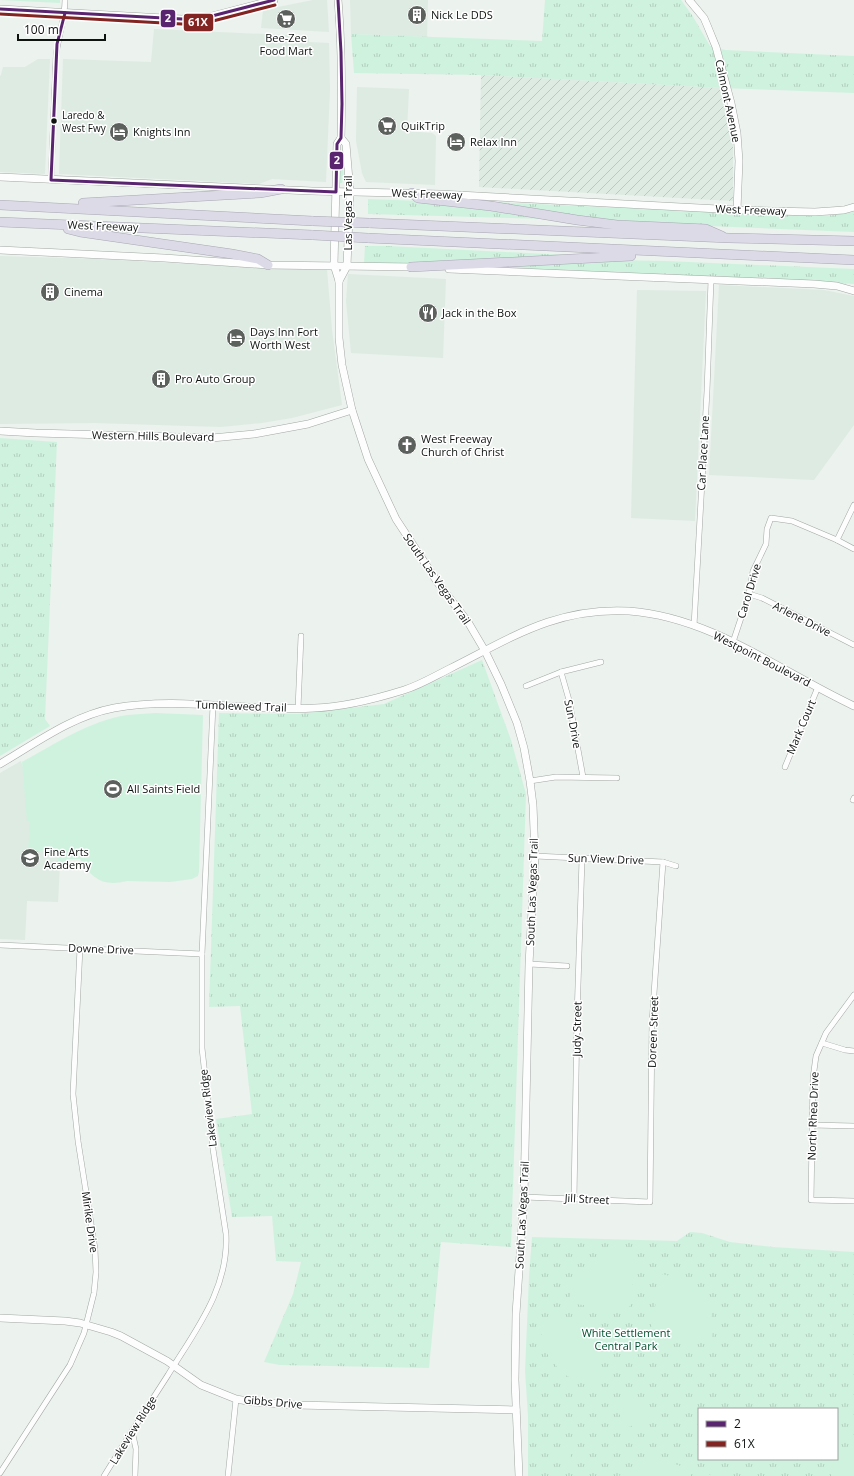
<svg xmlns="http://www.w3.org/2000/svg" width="854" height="1476" viewBox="0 0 854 1476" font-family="'Open Sans',sans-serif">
  <defs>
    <pattern id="industrial-furrows" width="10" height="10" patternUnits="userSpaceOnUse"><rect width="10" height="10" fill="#ddebe2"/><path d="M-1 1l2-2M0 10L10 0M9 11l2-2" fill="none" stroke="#bcc9c1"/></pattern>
    <pattern id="grass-tufts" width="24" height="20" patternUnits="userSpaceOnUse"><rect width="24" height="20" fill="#cff2de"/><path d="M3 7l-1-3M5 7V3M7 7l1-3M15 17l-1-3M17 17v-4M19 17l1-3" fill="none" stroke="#b1cfbd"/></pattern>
  </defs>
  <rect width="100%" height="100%" fill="#ecf2ee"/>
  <g fill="#ddebe2">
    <polygon points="313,0 327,0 329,32 261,28 263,10"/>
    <polygon points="350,0 428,0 427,37 351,34"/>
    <polygon points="154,29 308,36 309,42 329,43 330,90 326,182 272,179 259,184 59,174 63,59 151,62"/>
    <polygon points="38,59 50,59 45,174 0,172 0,76 1,75 3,67 25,67"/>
    <polygon points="357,87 409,89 407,131 432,133 436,136 435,185 366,182 362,173 356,141"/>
    <polygon points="0,256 99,259 229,266 327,270 332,330 342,405 292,418 262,423 221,427 95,423 0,424"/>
    <polygon points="348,274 446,279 443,358 351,353 346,301"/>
    <polygon points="719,285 824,290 854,296 854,425 814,480 709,475"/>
    <polygon points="637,290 706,291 695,521 631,518"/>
    <polygon points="21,761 40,823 61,847 58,902 27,901 25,940 0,939 0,773"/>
  </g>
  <polygon fill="url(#industrial-furrows)" points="481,75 721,88 733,146 733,201 479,187"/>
  <g fill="url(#grass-tufts)" fill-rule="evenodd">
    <polygon points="0,0 60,0 60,3"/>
    <polygon points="545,0 681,0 692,15 710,46 725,50 854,56 854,93 721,88 481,75 354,73 351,34 542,41"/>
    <polygon points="340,155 342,155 344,183 343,180 342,183 338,183"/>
    <polygon points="368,199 423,201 546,219 368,214"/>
    <polygon points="491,202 811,216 825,216 854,212 854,232 636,223 583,218"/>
    <polygon points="365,246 388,246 566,255 421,263 364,263"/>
    <polygon points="610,260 666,261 854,269 854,284 828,282 500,268 493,267"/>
    <polygon points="0,438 57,442 45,719 50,726 0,756"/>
    <polygon points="482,660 511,740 526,794 511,1247 441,1242 429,1368 280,1365 264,1362 293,1294 301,1262 276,1261 272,1216 232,1217 216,1119 252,1114 240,1006 209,1007 219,713 298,714 384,704"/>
    <path d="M 690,1232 L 702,1233 L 730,1242 L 773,1247 L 854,1252 L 854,1476 L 528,1476 L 528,1416 L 525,1371 L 529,1276 L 532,1237 L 677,1241 ZM 699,1409 L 837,1409 L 837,1459 L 699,1459 Z"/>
  </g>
  <g fill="#cff2de">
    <path d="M 155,713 L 203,715 L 199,871 L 198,876 L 192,879 L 170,882 L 127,881 C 103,887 92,879 80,859 L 69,859 L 60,869 L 57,870 L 58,852 C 49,848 38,852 28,852 L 30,822 L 27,821 L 22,762 C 55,744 89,721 127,715 C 136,714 146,714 155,713 Z"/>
    <path d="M 614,1250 L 635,1251 L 631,1305 L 624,1311 L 569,1303 C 570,1297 570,1291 572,1285 C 578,1266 597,1256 614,1250 Z"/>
    <polygon points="661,1274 680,1278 695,1287 708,1305 713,1321 712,1341 657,1335 651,1329"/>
    <polygon points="542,1321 597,1322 603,1328 598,1384 578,1381 563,1374 549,1357 542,1342"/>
    <path d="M 633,1396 C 646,1397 652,1406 652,1418 L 626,1428 L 615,1405 L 620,1401 Z"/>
    <polygon points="570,1447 571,1461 550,1462 548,1448"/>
    <polygon points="837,1449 854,1449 854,1476 831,1476 832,1459 837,1459"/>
    <path d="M 656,1461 L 674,1464 L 692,1469 L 690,1476 L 619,1476 C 629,1466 641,1462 656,1461 Z"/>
    <polygon points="711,1469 731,1476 710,1476"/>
  </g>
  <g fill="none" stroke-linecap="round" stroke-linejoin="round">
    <defs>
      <g id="street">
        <path d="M 51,180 L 56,56 C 58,37 65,19 65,0"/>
        <polyline points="837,540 854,505"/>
        <polyline points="749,594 762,598 854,645"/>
        <polyline points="694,626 707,391 711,280"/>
        <polyline points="733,642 749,594 753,571 766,544 767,529 771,518 792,521 837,540 854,549"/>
        <polyline points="561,672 569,700 583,777"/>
        <polyline points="526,686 561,672 601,662"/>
        <polyline points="298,709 301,636"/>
        <polyline points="785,767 818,687"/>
        <polyline points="530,781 556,777 617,778"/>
        <polyline points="853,800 854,798"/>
        <polyline points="535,856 663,862 676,866"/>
        <polyline points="0,945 202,954"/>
        <polyline points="529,964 567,966"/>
        <polyline points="854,995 826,1033 816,1056 813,1078 811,1200 854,1201"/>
        <polyline points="822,1043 845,1050 854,1051"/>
        <polyline points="812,1125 854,1126"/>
        <polyline points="524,1197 650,1202 652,1023 663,862"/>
        <polyline points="574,1199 577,1017 582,859"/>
        <polyline points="132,1431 136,1449 135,1476"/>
        <polyline points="0,1473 70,1365 84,1333 94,1293 96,1272 95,1249 78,1141 73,1094 80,948"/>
        <path d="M 104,1476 C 125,1442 146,1409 168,1375 C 195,1331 229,1289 226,1234 L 213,1149 L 202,1048 L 202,954 L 213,705"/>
        <polyline points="228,1476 236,1399"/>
      </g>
      <g id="secondary">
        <path d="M 338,0 C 342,46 342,92 341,138 L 337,144 L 334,265 L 339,281 L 339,338 L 342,365 L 352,410 L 368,459 L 396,519 L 438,583 L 468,622 L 485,651 L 501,684 L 517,723 L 524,748 L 530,781 L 533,805 L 535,856 L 529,964 L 524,1197 L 516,1314 L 515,1380 L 519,1476"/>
        <polyline points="689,0 704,18 707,25 716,47 731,103 737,133 739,161 737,210"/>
        <polyline points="0,9 182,19 212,16 274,0"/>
        <polyline points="0,177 312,191 440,194 737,210 815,212 844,210 854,207"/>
        <polyline points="0,250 164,258 268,265 415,267"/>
        <polyline points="449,269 814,284 837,286 854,291"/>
        <polyline points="339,281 347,266 350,192 346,144 341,138"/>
        <polyline points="0,431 36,433 212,438 254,434 308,424 352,410"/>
        <path d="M 0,764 C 36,743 72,716 114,708 C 180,696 248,712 315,708 C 345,707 375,699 404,690 C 420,685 435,676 449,669 C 511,638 556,607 629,611 C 712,617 781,672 854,706"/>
        <polyline points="0,1318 65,1321 80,1323 111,1332 121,1336 167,1361 201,1385 236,1399 253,1402 296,1405 516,1410"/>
      </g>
      <g id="highway">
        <polyline points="412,193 418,198 491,206 577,220 617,225 706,229 722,236"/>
        <polyline points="83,203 260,193 281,189"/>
        <polyline points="0,205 313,221"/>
        <polyline points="0,222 313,235"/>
        <polyline points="369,223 729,238 854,241"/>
        <polyline points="68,229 80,232 232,254 258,259 268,265"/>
        <polyline points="368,238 854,260"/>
        <polyline points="411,267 631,256"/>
      </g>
    </defs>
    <use href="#street" stroke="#a2a7a4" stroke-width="6"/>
    <use href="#secondary" stroke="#a2a7a4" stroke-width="8"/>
    <use href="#highway" stroke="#a7a7b3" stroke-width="10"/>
    <use href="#street" stroke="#fcfdfc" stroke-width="5"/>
    <use href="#secondary" stroke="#fcfdfc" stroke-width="7"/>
    <use href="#highway" stroke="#dddae7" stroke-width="9"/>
    <defs>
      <g id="highway-bridge">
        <polyline points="313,221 369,223"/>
        <polyline points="313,235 368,238"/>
      </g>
    </defs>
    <use href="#highway-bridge" stroke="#a7a7b3" stroke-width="10" stroke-linecap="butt"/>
    <use href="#highway-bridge" stroke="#dddae7" stroke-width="9"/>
    <defs>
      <g id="bus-1">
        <polyline points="0,9 182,19 212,16 274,0"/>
        <polyline points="65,13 57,44 51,180 336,192 337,144 341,138 342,104 341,52 338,0"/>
      </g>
      <polyline id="bus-2" points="0,14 182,24 213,21 275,5"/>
    </defs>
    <use href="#bus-1" stroke="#fff" stroke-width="6"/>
    <use href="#bus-2" stroke="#fff" stroke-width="6"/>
    <use href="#bus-1" stroke="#5a256f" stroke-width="3"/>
    <use href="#bus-2" stroke="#822522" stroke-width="3"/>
  </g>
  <defs>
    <symbol id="building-disc" viewBox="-11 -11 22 22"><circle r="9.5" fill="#5c615e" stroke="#fff"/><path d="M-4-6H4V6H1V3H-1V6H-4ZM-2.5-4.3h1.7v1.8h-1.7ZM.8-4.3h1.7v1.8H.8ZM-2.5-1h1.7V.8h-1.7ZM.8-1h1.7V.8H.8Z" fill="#fff"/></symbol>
    <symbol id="supermarket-disc" viewBox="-11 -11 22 22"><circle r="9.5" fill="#5c615e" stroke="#fff"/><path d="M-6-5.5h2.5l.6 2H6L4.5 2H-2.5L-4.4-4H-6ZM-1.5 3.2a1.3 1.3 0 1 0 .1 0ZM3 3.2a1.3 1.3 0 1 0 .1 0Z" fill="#fff"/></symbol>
    <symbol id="hotel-disc" viewBox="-11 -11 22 22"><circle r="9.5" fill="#5c615e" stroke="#fff"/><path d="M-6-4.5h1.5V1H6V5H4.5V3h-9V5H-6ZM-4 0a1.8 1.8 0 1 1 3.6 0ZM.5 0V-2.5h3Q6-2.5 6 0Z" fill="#fff"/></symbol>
    <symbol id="restaurant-disc" viewBox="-11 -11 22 22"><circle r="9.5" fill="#5c615e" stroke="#fff"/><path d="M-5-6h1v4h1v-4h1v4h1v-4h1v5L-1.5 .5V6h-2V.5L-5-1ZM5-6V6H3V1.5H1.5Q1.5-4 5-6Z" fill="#fff"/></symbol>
    <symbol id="church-disc" viewBox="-11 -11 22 22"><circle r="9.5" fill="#5c615e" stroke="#fff"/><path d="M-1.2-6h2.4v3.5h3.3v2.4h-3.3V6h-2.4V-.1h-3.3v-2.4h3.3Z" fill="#fff"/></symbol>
    <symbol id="stadium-disc" viewBox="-11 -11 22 22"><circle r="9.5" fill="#5c615e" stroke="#fff"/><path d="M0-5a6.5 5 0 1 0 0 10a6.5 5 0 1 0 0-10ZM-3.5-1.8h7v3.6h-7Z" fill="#fff"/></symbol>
    <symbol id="school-disc" viewBox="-11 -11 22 22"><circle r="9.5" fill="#5c615e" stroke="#fff"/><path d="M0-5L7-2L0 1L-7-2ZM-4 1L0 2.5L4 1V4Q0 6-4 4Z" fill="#fff"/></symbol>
  </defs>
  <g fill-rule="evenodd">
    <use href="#building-disc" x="406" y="4" width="22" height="22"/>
    <use href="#supermarket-disc" x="275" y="8" width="22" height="22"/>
    <use href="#supermarket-disc" x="376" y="115" width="22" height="22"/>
    <use href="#hotel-disc" x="108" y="121" width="22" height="22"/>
    <use href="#hotel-disc" x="445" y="131" width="22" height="22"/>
    <use href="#building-disc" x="39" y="281" width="22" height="22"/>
    <use href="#restaurant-disc" x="417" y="302" width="22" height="22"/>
    <use href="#hotel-disc" x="225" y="327" width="22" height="22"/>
    <use href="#building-disc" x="150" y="368" width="22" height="22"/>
    <use href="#church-disc" x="396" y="434" width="22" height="22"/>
    <use href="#stadium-disc" x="102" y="778" width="22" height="22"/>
    <use href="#school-disc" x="19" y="847" width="22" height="22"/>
  </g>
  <circle fill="#0e1310" stroke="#fff" stroke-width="1.5" cx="54" cy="121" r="3.5"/>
  <g text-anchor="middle" stroke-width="3" stroke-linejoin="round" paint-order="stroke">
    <g font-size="10" fill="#0e1310" stroke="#fff" text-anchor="start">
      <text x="62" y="119">Laredo &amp;<tspan x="62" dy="13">West Fwy</tspan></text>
    </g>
    <g font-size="11" fill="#0e1310" stroke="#fff" text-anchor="start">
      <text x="431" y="19">Nick Le DDS</text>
      <text x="286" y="42" text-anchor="middle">Bee-Zee<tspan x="286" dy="13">Food Mart</tspan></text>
      <text x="401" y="130">QuikTrip</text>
      <text x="133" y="136">Knights Inn</text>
      <text x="470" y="146">Relax Inn</text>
      <text x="64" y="296">Cinema</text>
      <text x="442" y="317">Jack in the Box</text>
      <text x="250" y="336">Days Inn Fort<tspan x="250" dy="13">Worth West</tspan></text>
      <text x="175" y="383">Pro Auto Group</text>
      <text x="421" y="443">West Freeway<tspan x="421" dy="13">Church of Christ</tspan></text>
      <text x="127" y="793">All Saints Field</text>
      <text x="44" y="856">Fine Arts<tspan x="44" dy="13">Academy</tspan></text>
    </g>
    <g font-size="11" fill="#0e1310" stroke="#fff">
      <text transform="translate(728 101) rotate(78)" y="4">Calmont Avenue</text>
      <text transform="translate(427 194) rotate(2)" y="4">West Freeway</text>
      <text transform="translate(751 210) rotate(2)" y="4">West Freeway</text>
      <text transform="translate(348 213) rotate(-90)" y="4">Las Vegas Trail</text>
      <text transform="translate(103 226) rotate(2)" y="4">West Freeway</text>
      <text transform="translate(153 436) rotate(1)" y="4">Western Hills Boulevard</text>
      <text transform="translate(703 453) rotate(-87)" y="4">Car Place Lane</text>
      <text transform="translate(437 579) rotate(55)" y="4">South Las Vegas Trail</text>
      <text transform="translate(749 591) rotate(-73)" y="4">Carol Drive</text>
      <text transform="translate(802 619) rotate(27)" y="4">Arlene Drive</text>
      <text transform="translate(762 659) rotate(27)" y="4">Westpoint Boulevard</text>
      <text transform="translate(241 706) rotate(2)" y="4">Tumbleweed Trail</text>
      <text transform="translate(573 724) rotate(79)" y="4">Sun Drive</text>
      <text transform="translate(801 727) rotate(-67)" y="4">Mark Court</text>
      <text transform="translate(606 859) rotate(2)" y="4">Sun View Drive</text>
      <text transform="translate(532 892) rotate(-88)" y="4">South Las Vegas Trail</text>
      <text transform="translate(101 949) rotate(2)" y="4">Downe Drive</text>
      <text transform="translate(577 1029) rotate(-89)" y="4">Judy Street</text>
      <text transform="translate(653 1032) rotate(-88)" y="4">Doreen Street</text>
      <text transform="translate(208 1108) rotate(-97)" y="4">Lakeview Ridge</text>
      <text transform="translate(813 1116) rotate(-88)" y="4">North Rhea Drive</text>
      <text transform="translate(587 1199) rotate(3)" y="4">Jill Street</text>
      <text transform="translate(522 1215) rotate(-87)" y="4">South Las Vegas Trail</text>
      <text transform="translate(90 1222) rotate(82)" y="4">Mirike Drive</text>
      <text transform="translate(273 1402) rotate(5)" y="4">Gibbs Drive</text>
      <text transform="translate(133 1430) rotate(-58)" y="4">Lakeview Ridge</text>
    </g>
    <g font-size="11" fill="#005030" stroke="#fff">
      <text x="626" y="1337">White Settlement<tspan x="626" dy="13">Central Park</tspan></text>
    </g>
  </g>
  <g stroke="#fff" stroke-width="1.5">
    <rect x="160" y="9" width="16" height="19" rx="4" fill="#5a256f"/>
    <rect x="183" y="13" width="31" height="19" rx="4" fill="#822522"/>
    <rect x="329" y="151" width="15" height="19" rx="4" fill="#5a256f"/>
  </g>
  <g font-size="11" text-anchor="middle" font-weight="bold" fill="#fff">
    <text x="168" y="22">2</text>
    <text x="198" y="26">61X</text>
    <text x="337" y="164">2</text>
  </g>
  <rect x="698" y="1408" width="140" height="52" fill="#ffffff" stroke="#9fa19f"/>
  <rect x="706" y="1421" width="20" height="6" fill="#5a256f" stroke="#9fa19f"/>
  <text x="734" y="1428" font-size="12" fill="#0e1310">2</text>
  <rect x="706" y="1441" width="20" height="6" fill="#822522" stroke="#9fa19f"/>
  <text x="734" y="1448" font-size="12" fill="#0e1310">61X</text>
  <path d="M18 34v6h87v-6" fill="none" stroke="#0e1310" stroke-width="2"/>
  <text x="24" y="34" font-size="12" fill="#0e1310" stroke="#ffffff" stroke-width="3" paint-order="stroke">100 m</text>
</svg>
